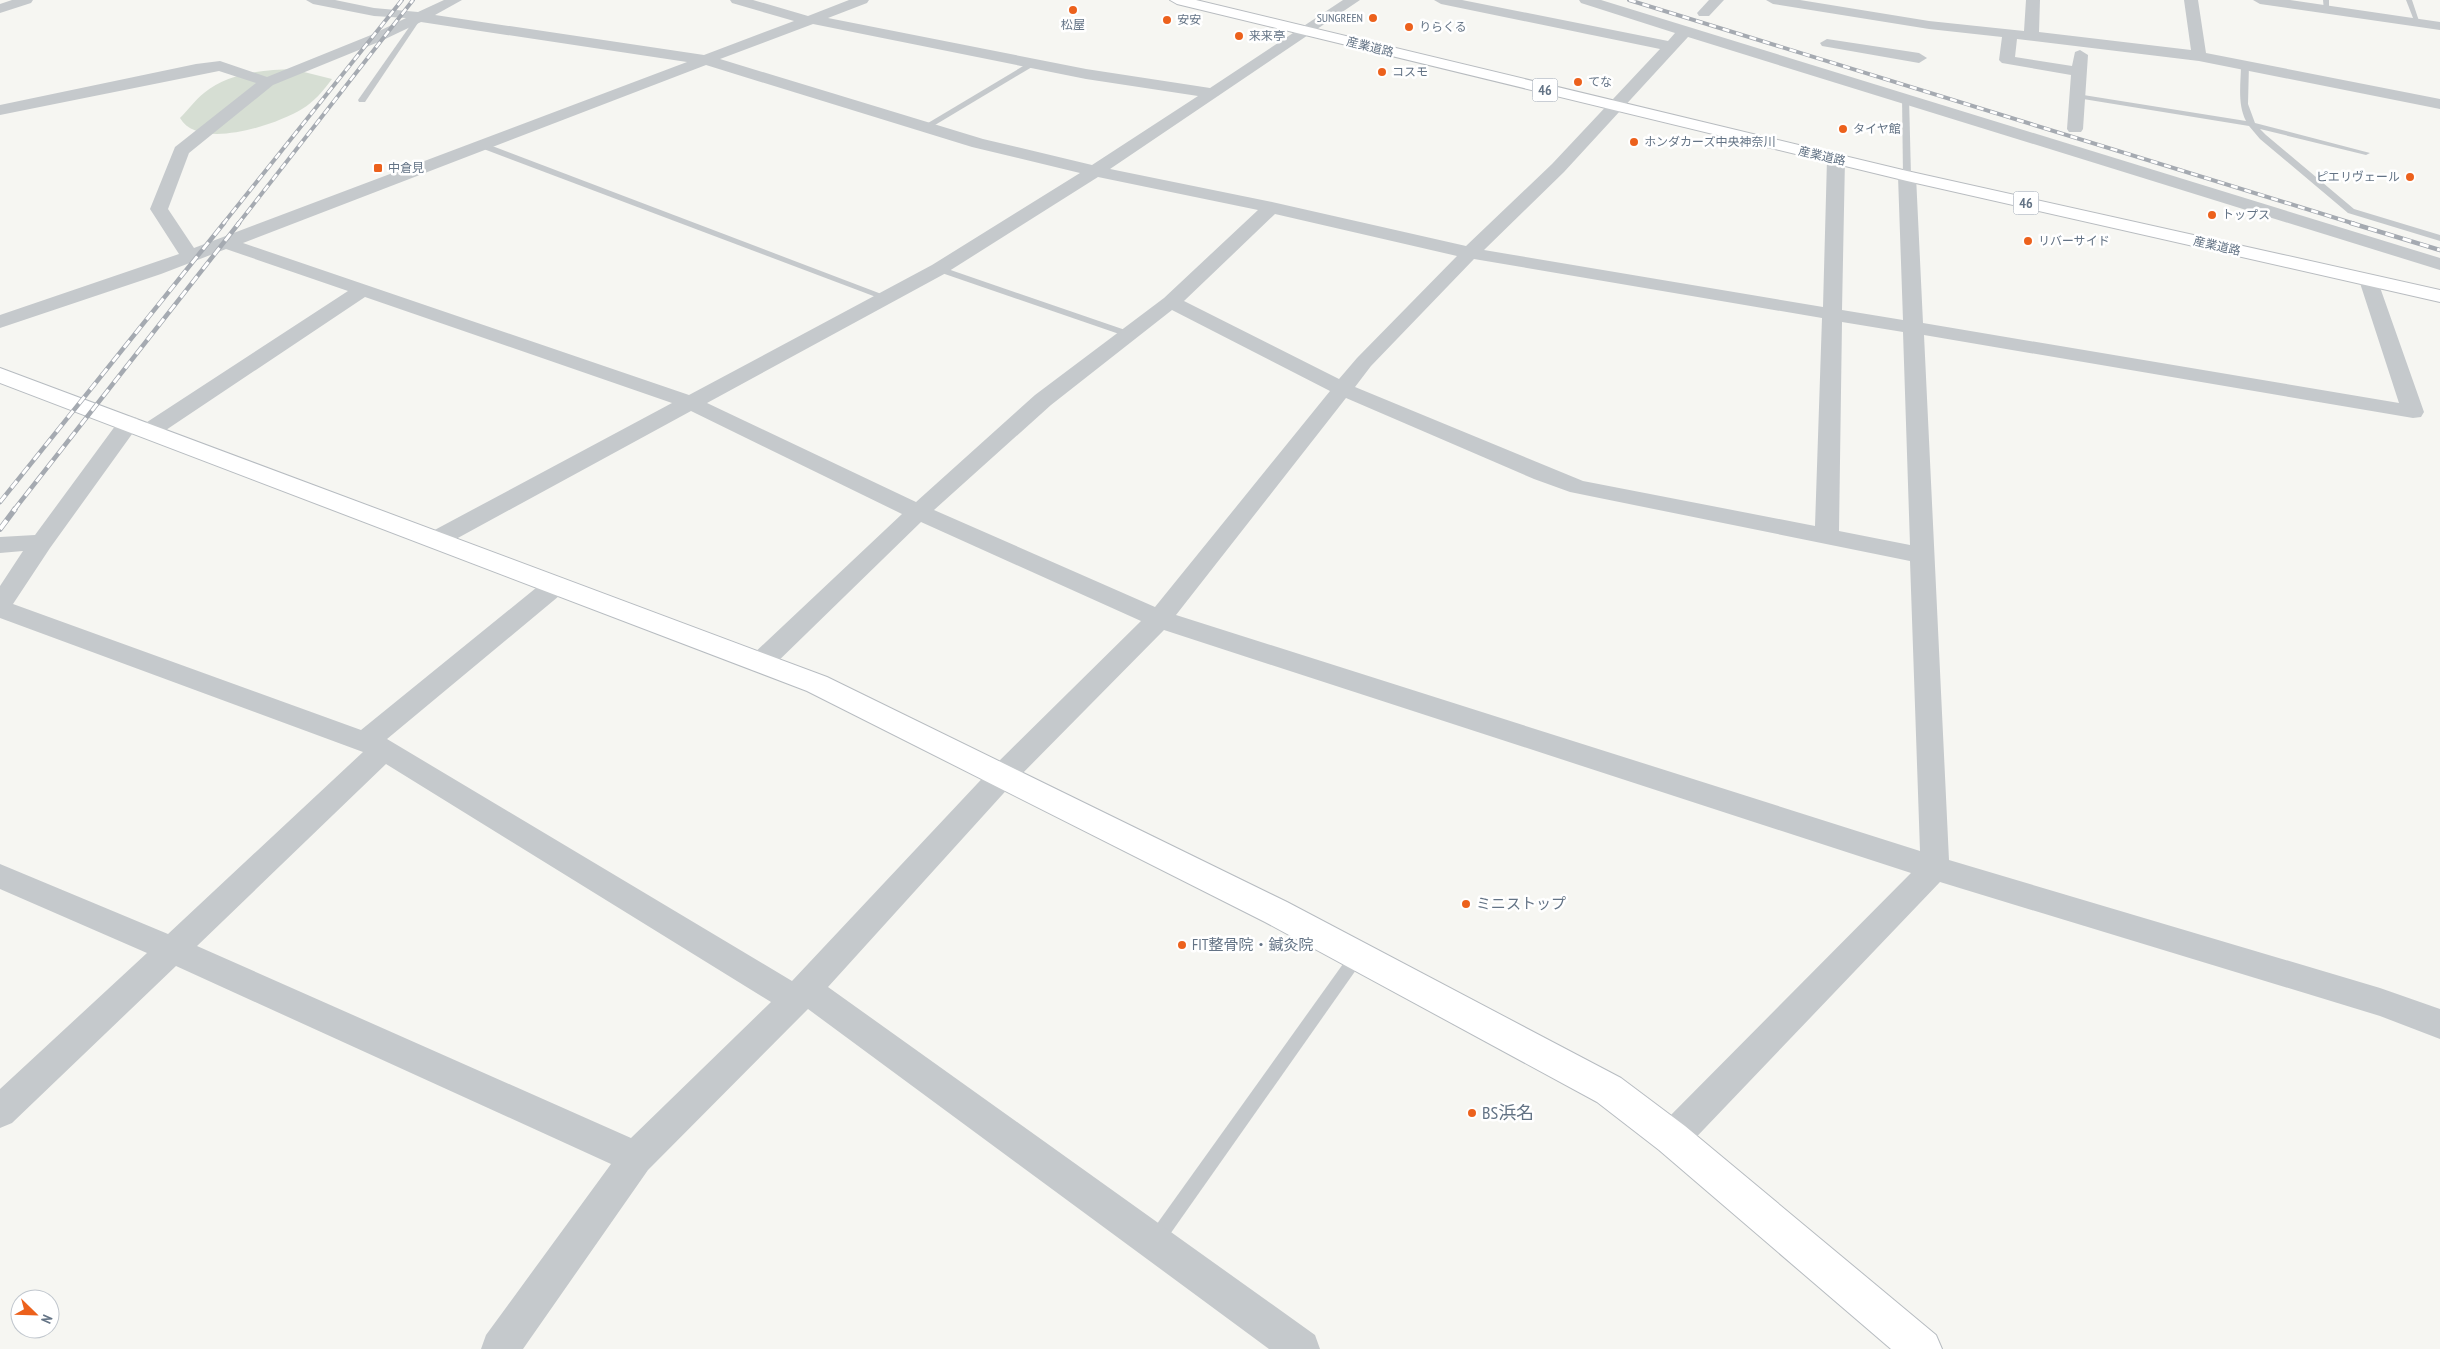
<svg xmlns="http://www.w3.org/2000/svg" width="2440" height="1349" viewBox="0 0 2440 1349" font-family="'PT Sans Narrow','Noto Sans JP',sans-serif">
  <rect width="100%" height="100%" fill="#f6f6f2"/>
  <path fill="#d6ded3" d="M 292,69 L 332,79 C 323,91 314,102 302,109 C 276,125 199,151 180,118 C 188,110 195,100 204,93 C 228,73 262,70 292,69 Z"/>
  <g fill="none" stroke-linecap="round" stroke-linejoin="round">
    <defs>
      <polygon id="secondary" points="0,368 827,677 1287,902 1621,1078 1685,1126 1936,1335 1942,1349 1891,1349 1659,1150 1597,1102 1265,922 807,691 0,383"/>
      <polygon id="primary" points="1170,0 1196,0 1907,171 2440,290 2440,302 1907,181 1177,4"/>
    </defs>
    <use href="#secondary" stroke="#b7bcc1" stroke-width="2"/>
    <use href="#primary" stroke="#b8bcc0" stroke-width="2"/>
    <g fill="#c5c9cc" fill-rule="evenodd">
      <polygon points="2323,0 2329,0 2329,11 2324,10"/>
      <polygon points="2406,0 2412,0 2420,24 2415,23"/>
      <polygon points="417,16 422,17 365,102 359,102 358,100"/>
      <polygon points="1030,62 1037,64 930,128 923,126"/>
      <path d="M 2245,62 L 2249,64 L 2248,104 L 2255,123 L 2370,153 L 2366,155 L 2260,129 L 2266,135 L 2354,209 L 2440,235 L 2440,241 L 2348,213 L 2260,139 L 2249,126 L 2077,98 L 2073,96 L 2077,94 L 2246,121 C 2237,103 2241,83 2241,64 Z"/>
      <polygon points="1902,95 1909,97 1911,176 1907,178 1903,176"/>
      <polygon points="481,144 487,144 892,298 887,301 884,300 481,148"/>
      <polygon points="939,266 1131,332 1133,334 1128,337 1125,336 936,271 934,269"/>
      <polygon points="1358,949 1363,950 1365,955 1363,960 1161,1247 1155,1250 1149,1247 1146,1241 1149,1235 1353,950"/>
    </g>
    <g fill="#c5c9cc" fill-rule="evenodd">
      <polygon points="12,0 33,0 31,3 0,13 0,4"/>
      <path d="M 306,0 L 335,0 L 374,8 L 418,12 L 444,0 L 462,0 L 435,15 L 704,55 L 794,21 L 732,3 L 730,0 L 753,0 L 808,16 L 849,0 L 869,0 L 867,3 L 828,18 L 1086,69 L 1210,88 L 1343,0 L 1360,0 L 1110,169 L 1272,202 L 1466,246 L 1552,164 L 1660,49 L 1441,4 L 1434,0 L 1462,0 L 1668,41 L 1675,33 L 1581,3 L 1579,0 L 1601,0 L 2440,258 L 2440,270 L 1688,37 L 1564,172 L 1484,250 L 1823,307 L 1827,159 L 1830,155 L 1842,155 L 1845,159 L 1842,310 L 1903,320 L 1898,176 L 1901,172 L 1913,172 L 1916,176 L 1923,323 L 2399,403 L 2359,280 L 2362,276 L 2376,276 L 2424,412 L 2421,417 L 2413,418 L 1924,335 L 1949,860 L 2380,988 L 2440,1009 L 2440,1039 L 2380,1016 L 1940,882 L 1684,1150 L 1672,1155 L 1660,1150 L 1655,1138 L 1660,1126 L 1911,873 L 1164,630 L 1012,784 L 828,987 L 1315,1335 L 1320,1349 L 1269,1349 L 808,1009 L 648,1170 L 523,1349 L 481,1349 L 486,1335 L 611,1164 L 176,966 L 12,1123 L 0,1128 L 0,1089 L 147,953 L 0,889 L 0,864 L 168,934 L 363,752 L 0,618 L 0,586 L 23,551 L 0,553 L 0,537 L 35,535 L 121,418 L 129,416 L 137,418 L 140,423 L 50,548 L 13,604 L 361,730 L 547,579 L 556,577 L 565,579 L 568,585 L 565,591 L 387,739 L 792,981 L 992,768 L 1141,621 L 921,522 L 769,670 L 760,672 L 751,670 L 747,663 L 751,656 L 902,514 L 691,411 L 445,545 L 437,547 L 429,545 L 425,539 L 429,533 L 672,403 L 365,297 L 157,436 L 149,438 L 141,436 L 138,431 L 141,426 L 348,291 L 226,249 L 161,274 L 0,328 L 0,315 L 179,254 L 150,209 L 175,147 L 256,83 L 219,71 L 0,115 L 0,105 L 196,64 L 220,61 L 267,77 L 371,35 L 406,18 L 374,16 L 313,4 ZM 421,22 L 687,62 L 194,248 L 168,209 L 189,153 L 273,85 L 381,41 ZM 813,24 L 1086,79 L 1198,96 L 1092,165 L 983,139 L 720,59 ZM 706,65 L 972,147 L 1080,173 L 932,265 L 689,395 L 243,243 ZM 1098,177 L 1258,210 L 1164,298 L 1035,395 L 916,502 L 707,403 L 946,273 ZM 1275,214 L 1457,256 L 1357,358 L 1339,379 L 1184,301 ZM 1474,259 L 1822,318 L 1815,526 L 1583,481 L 1355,387 L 1371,366 ZM 1172,310 L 1330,391 L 1155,607 L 934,510 L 1051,405 ZM 1842,322 L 1903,332 L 1910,545 L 1839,531 ZM 1346,398 L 1534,479 L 1570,492 L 1910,561 L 1920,851 L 1176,615 ZM 386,764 L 771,1002 L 631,1138 L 197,946 Z"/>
      <polygon points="1709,0 1724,0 1709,16 1699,16 1697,13"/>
      <polygon points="1766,0 1800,0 1929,21 2024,31 2026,0 2040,0 2039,32 2191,50 2184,0 2198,0 2206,53 2440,99 2440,109 2199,61 2017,39 2015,57 2072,66 2075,52 2080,50 2088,55 2083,129 2081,132 2069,132 2067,129 2071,75 2002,63 1999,60 2002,37 1929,29 1773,4"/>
      <polygon points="2253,0 2290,0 2440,22 2440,30 2260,4"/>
      <polygon points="1827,39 1919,53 1927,58 1919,63 1822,46 1820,43"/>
    </g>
    <use href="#secondary" fill="#fff" fill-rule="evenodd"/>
    <use href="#primary" fill="#fff" fill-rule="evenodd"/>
    <defs>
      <g id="rail-far2">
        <polyline points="1629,0 2355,224"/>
        <polyline points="223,224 402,0"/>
        <polyline points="238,224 413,0"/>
      </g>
      <g id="rail-far1">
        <polyline points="2351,223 2440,250"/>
        <polyline points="0,502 224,223"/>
        <polyline points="14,510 239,223"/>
      </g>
      <polyline id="rail" points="0,529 15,509"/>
    </defs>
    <use href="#rail-far2" stroke="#a5aab1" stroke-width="4"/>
    <use href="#rail-far1" stroke="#a5aab1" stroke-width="4.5"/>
    <use href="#rail" stroke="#a5aab1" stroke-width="5.5"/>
    <use href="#rail-far2" stroke="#fff" stroke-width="2.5" stroke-dasharray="7" stroke-linecap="butt"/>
    <use href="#rail-far1" stroke="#fff" stroke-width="3" stroke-dasharray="9" stroke-linecap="butt"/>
    <use href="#rail" stroke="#fff" stroke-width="4" stroke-dasharray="11" stroke-linecap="butt"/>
  </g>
  <g fill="#ec611c" stroke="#fff" stroke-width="2">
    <circle cx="1073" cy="10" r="5"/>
    <circle cx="1373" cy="18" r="5"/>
    <circle cx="1167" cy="20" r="5"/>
    <circle cx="1409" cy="27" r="5"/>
    <circle cx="1239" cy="36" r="5"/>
    <circle cx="1382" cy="72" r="5"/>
    <circle cx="1578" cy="82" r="5"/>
    <circle cx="1843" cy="129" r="5"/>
    <circle cx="1634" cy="142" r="5"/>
    <rect x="373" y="163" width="10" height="10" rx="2.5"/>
    <circle cx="2410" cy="177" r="5"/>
    <circle cx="2212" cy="215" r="5"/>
    <circle cx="2028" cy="241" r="5"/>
    <circle cx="1466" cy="904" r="5"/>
    <circle cx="1182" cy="945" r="5"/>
    <circle cx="1472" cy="1113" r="5"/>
  </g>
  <g text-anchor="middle" stroke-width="5" stroke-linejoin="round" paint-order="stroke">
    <g font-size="12" fill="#637385" stroke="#fff" text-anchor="start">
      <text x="1363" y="22" text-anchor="end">SUNGREEN</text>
      <text x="1177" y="24">安安</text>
      <text x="1073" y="29" text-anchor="middle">松屋</text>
      <text x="1419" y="31">りらくる</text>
      <text x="1249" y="40">来来亭</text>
      <text x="1392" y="76">コスモ</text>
      <text x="1588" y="86">てな</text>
      <text x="1853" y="133">タイヤ館</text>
      <text x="1644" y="146">ホンダカーズ中央神奈川</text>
      <text x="388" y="172">中倉見</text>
      <text x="2400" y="181" text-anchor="end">ピエリヴェール</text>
      <text x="2222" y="219">トップス</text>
      <text x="2038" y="245">リバーサイド</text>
    </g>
    <g font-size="12" fill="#637385" stroke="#fff">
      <text transform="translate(1370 47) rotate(14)" y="4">産業道路</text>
      <text transform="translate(1822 156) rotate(13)" y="4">産業道路</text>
      <text transform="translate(2217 246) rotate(13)" y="4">産業道路</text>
    </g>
    <g fill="#fff" stroke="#929daa" stroke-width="1">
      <rect x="1532.5" y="78.5" width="25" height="23" rx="4"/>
      <rect x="2013.5" y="191.5" width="25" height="23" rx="4"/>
    </g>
    <g font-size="14" font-weight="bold" fill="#637385">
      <text x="1545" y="95">46</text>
      <text x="2026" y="208">46</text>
    </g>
    <g font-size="15" fill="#637385" stroke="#fff" text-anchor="start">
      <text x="1476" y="909">ミニストップ</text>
      <text x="1192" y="950">FIT整骨院・鍼灸院</text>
    </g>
    <g font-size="18" fill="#637385" stroke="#fff" text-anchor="start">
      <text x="1482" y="1119">BS浜名</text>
    </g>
  </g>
  <g transform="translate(35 1314) rotate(113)"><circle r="24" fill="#ffffff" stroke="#c1c7ce"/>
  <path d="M0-4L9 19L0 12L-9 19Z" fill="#ec611c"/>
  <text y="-8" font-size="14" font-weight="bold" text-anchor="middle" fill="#637385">N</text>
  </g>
</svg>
